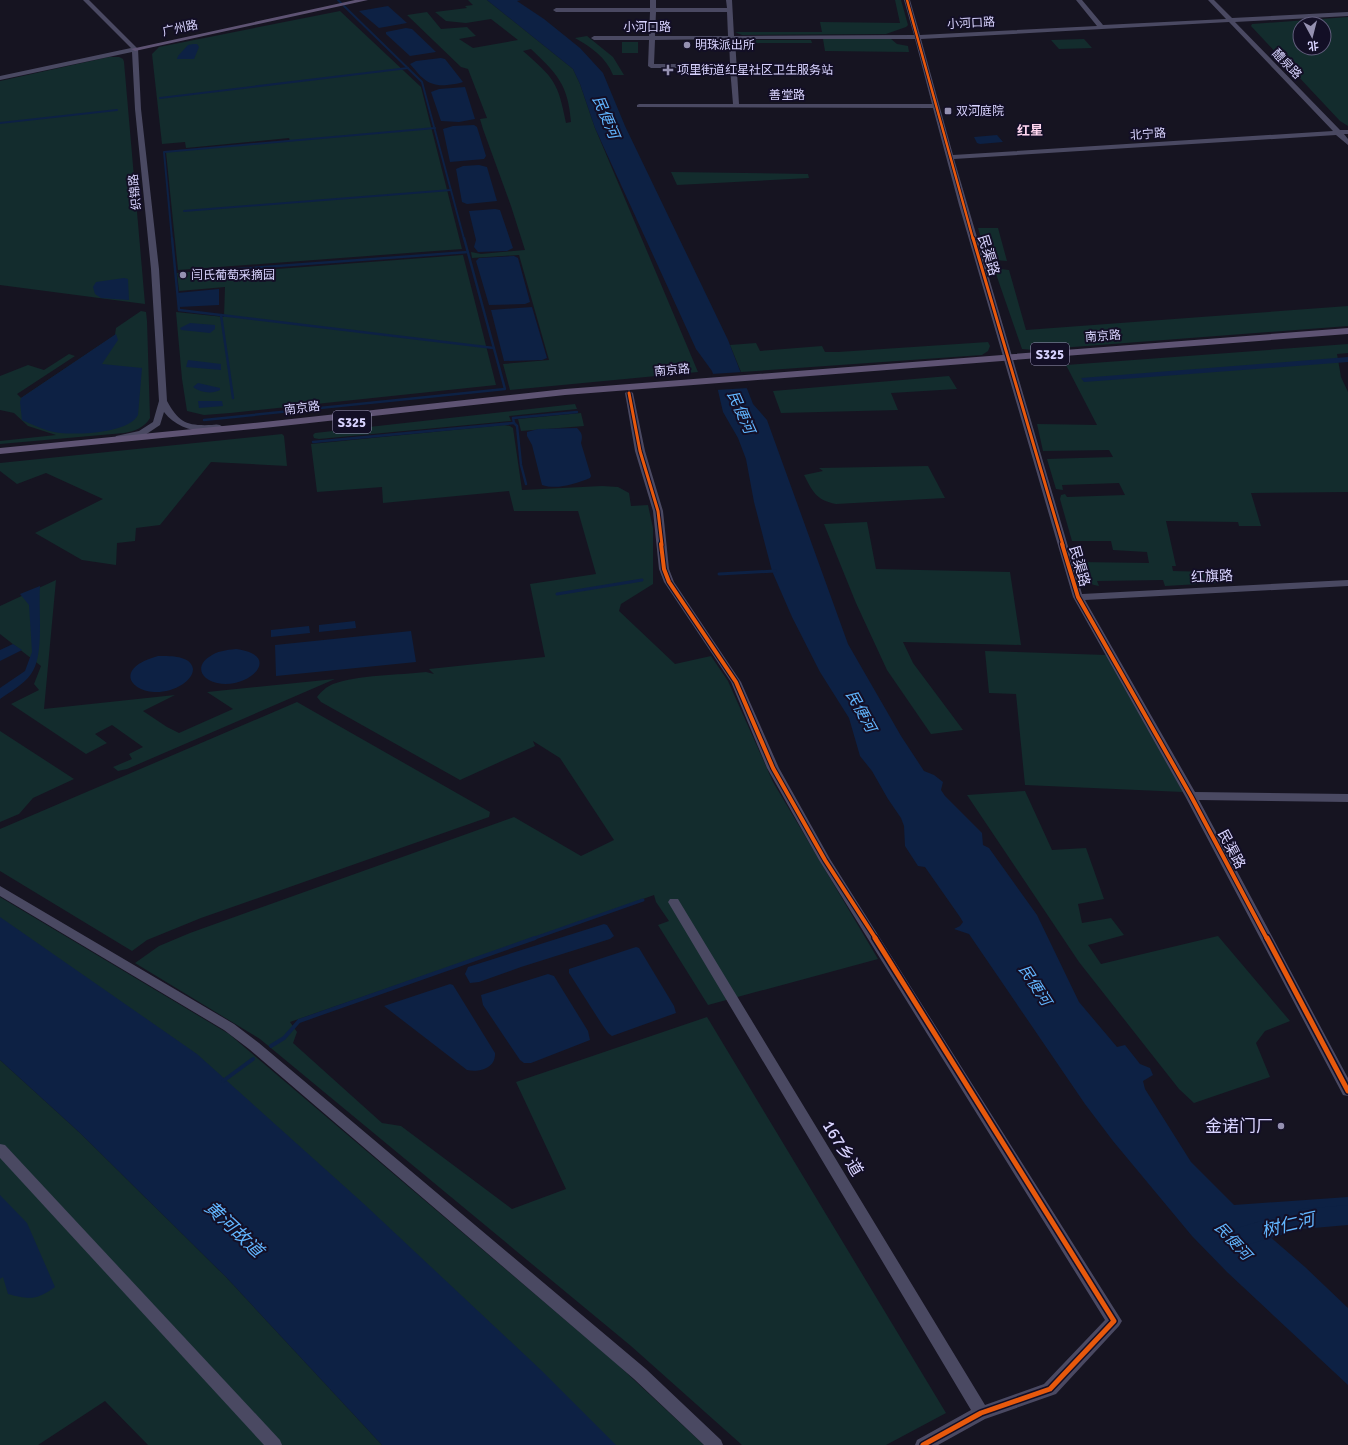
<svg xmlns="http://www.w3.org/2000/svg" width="1348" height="1445" viewBox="0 0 1348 1445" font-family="Signika,'Noto Sans SC',sans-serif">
  <rect width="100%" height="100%" fill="#161421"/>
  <g fill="#132c2d" fill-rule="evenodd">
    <path d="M 468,0 L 487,0 L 573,69 L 580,84 L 595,128 L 698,372 L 510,390 L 503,364 L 549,360 L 519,255 L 472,258 L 471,252 L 481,254 L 525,250 L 511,206 L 483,129 L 480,119 L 487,118 L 468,69 L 461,67 L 407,15 L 427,12 L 441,29 L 467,27 L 476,36 L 459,39 L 473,48 L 518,40 L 491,19 L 466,23 L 446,21 L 435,12 L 467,8 L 465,6 L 473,5 ZM 531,49 C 557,74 568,84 571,122 L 566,123 C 558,82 554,78 523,51 Z"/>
    <polygon points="895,0 901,0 908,25 906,27 886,34 742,35 735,32 822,32 820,22 900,23"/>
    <polygon points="340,11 421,87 462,249 178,270 166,152 290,141 289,138 186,148 185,142 162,144 152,54 159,47"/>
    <path d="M 1348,17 L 1348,126 L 1340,121 L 1251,26 L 1252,24 ZM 1300,24 L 1324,24 L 1324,48 L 1300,48 Z"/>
    <path d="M 587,36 L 613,57 L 624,75 L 613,75 C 606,57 591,47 575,38 Z"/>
    <polygon points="823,39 891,39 897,44 908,46 909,52 825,51"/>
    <polygon points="1084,39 1092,48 1059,49 1051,40"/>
    <polygon points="744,40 811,40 812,43 738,43 739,41"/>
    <rect x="622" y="42" width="16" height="11"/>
    <polygon points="109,57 119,57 123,59 124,62 145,304 0,285 0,81"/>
    <polygon points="671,172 808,174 809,178 677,185"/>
    <polygon points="978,228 998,228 1007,261 995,260 991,252 985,252"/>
    <polygon points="463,255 496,385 230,413 204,415 187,411 182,379 176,312 224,317 225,287 179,291 177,273 225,269 225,273"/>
    <polygon points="1001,269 1009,270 1026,330 1348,306 1348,326 1034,350 1022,349 995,271"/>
    <path d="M 141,311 L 146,312 L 147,321 L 150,418 C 144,428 135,431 124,433 L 0,444 L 0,441 L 56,435 L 28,426 L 14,413 L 0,410 L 0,376 L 28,365 L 44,370 L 69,354 L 75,356 L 17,394 L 21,398 L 115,335 L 116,328 Z"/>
    <polygon points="988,342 990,346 988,351 982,355 741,372 730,345 756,343 760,351 822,346 825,352 838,352"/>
    <path d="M 1348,344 L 1348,353 L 1337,354 L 1341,377 L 1348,392 L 1348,492 L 1251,493 L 1261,526 L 1239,526 L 1238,522 L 1166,521 L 1176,566 L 1172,566 L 1173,571 L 1213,572 L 1216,583 L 1165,586 L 1163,580 L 1097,581 L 1099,586 C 1085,584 1083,575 1078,562 L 1149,563 L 1147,552 L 1113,550 L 1111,541 L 1072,541 L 1060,499 L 1061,495 L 1065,494 L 1067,497 L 1125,495 L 1119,483 L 1062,485 L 1063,490 L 1056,489 L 1047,459 L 1113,457 L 1109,450 L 1043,451 L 1037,424 L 1097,425 L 1066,365 Z"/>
    <polygon points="949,376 957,389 891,393 898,410 781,413 773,391"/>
    <polygon points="575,404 577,409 509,416 511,421 319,439 314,438 313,435 315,433"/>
    <polygon points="581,413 584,426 521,431 518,419"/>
    <path d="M 504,425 L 510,426 L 513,428 L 522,490 L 602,486 L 618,487 L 629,493 L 631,506 L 648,505 L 653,528 L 653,584 L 621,604 L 619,611 L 675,664 L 711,656 L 728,681 L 773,782 L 878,959 L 708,1005 L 658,925 L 669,921 L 656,902 L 654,895 L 574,924 L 290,1022 L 297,1032 L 293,1043 L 382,1123 L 401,1126 L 512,1209 L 566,1189 L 516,1082 L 707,1017 L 946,1413 L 886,1445 L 742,1445 L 631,1346 L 260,1039 L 135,963 L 159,946 L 190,933 L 514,817 L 581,856 L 614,840 L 560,758 L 533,741 L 535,746 L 460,780 L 321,702 L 317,697 C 322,691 326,687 333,684 C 358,675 399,675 426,672 L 434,674 L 429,669 L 545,657 L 530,584 L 596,574 L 578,511 L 514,511 L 509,491 L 383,503 L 382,487 L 317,492 L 311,444 Z"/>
    <polygon points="282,434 284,436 287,466 211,462 160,525 136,528 135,541 117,543 116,565 82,560 35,533 103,499 46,473 17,484 0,471 0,463"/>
    <path d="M 928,466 L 945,498 L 836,504 C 816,500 813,492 804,475 L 823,471 L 819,468 Z"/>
    <polygon points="867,522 876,569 1010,572 1021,645 903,642 913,663 963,730 931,734 887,670 856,603 824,524"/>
    <polygon points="56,580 44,709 175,695 143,711 167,727 179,733 233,709 207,692 335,679 127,769 118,771 113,767 132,759 129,754 143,747 112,725 95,734 107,743 86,754 11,704 39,690 34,684 41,666 0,634 0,606"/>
    <polygon points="985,651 1106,655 1183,792 1025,785 1016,694 989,693"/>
    <polygon points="297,702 490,812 489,817 201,918 147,940 132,951 0,871 0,829"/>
    <polygon points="0,731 74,779 33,798 19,814 0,822"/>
    <polygon points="1025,791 1052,850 1086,848 1104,899 1078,904 1082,923 1111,918 1124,935 1088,945 1101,964 1218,936 1290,1021 1265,1031 1256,1043 1270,1077 1194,1103 1179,1089 1079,962 967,795"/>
    <polygon points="0,897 229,1034 617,1364 704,1445 615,1445 0,918"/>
    <polygon points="0,1060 79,1132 226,1277 382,1445 148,1445 105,1401 38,1445 0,1445"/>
  </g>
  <g fill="#0d2144">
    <polygon points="487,0 521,0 517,1 544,19 580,48 603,73 625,126 728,340 753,404 767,420 848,644 901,736 924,771 934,775 943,782 941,790 945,796 982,833 983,845 989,848 1037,915 1079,1002 1117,1047 1125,1045 1140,1064 1150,1068 1153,1075 1143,1081 1145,1089 1191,1162 1234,1205 1348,1197 1348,1216 1254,1223 1305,1267 1348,1308 1348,1385 1227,1272 1192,1236 1113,1141 1085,1104 969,934 954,929 960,926 963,922 960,917 925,867 918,866 905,846 904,826 901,818 888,799 872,771 860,756 849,718 820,672 792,617 772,571 754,502 746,459 738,438 723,412 716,382 712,371 696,349 595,128 580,84 573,69"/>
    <polygon points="388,6 407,23 379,28 359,11"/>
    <polygon points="406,28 412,29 436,52 410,56 386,34 386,32"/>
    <polygon points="193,44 197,44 199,47 194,59 177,59 178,56 188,45"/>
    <path d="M 441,58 L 445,59 L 463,82 C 458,84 452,84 447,85 C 428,87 421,77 410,64 L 416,61 Z"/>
    <polygon points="465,87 475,119 459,122 441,121 431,92 439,89"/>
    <polygon points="474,125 477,127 486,156 484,159 450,162 443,129 453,126"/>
    <polygon points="997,135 1003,142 980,144 977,143 974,137"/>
    <polygon points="479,165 487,167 497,201 467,204 462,202 456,169 463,166"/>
    <polygon points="495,209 500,210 513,248 507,251 478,252 474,247 476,240 469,211"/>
    <polygon points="514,256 518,258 530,302 525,304 489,305 476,261 479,258"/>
    <polygon points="124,278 128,279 129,300 101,298 95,294 93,287 96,282"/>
    <polygon points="219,289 219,305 179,307 177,293"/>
    <polygon points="532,307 547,358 542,360 504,361 491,310"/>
    <polygon points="190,323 215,325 215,329 210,333 181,330 180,328"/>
    <path d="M 116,334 L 118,340 L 102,364 L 142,368 L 138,415 C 129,433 79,435 60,433 C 48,432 33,425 22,420 L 20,402 L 21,398 Z"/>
    <polygon points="1348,357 1348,362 1084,382 1081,378"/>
    <polygon points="188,360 221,364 221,370 186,367"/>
    <path d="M 198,383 L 220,388 L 220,390 C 213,394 200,393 193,387 Z"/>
    <polygon points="198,401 222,401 223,406 199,408"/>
    <path d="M 577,428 C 582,433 583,436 581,443 L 591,476 L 590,478 C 575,484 557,490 542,485 L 532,445 L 527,436 L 527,432 L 538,429 Z"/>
    <path d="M 40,586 C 38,608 45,656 31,674 C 24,684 10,692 0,699 L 0,688 L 25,671 L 32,652 L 29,605 L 20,594 Z"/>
    <polygon points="355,621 356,628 319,632 319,625"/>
    <polygon points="309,626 310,633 271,637 271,630"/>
    <polygon points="411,631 416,662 276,676 275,645"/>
    <polygon points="13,644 22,650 0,661 0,650"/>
    <path d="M 236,649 C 284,655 249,690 217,683 C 201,680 195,666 209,657 C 217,651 226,650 236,649 Z"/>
    <path d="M 158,656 C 169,656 191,655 193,669 C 193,676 187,681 183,684 C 146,708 100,672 158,656 Z"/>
    <polygon points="0,917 197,1054 364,1204 542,1371 616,1445 382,1445 226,1277 79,1132 0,1060"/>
    <polygon points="604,924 607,925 614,936 610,939 521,967 479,982 470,983 465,974 468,967"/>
    <polygon points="636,947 639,948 674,1006 676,1013 612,1036 608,1033 603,1026 569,973 569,969"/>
    <polygon points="548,974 554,976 588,1031 590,1040 531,1063 524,1063 520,1060 483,1005 481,995"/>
    <path d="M 450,984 L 453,985 L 495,1053 C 496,1068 479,1073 467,1070 L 384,1006 Z"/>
    <path d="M 0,1195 L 27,1223 L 55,1287 C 37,1300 30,1300 8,1294 L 3,1277 L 0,1279 Z"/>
  </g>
  <polygon fill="#161421" points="743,372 749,388 716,390 711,374"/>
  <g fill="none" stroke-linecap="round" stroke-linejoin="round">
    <g stroke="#0d2144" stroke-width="2">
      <polyline points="338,0 341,3"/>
      <polyline points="344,6 422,82 464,239"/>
      <polyline points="160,98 408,68"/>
      <polyline points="0,123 117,110"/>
      <polyline points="184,211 451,190"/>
      <polyline points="172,239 164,152 435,128"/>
    </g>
    <g stroke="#0d2144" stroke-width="2.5">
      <polyline points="172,238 179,310 494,348"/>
      <polyline points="225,270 468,252"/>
      <polyline points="221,315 233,398"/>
      <polyline points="204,420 505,389 464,238"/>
      <polyline points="514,423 517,426 521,465 526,484"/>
      <polyline points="313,442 514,423 513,418 577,412"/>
    </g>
    <g stroke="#0d2144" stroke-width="3">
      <polyline points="719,574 775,571"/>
      <polyline points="557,594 642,580"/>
      <polyline points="532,939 643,900"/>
    </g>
    <g stroke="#0d2144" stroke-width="4">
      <polyline points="271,1046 284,1038 299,1021 535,938"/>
      <polyline points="223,1081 253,1059"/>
    </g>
    <polygon fill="#0d2144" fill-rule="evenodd" points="1348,1205 1348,1225 1302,1229 1236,1248 1227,1245 1223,1238 1227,1231 1302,1209"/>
    <g fill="#4a4962" fill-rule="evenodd">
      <path d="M 83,0 L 89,0 L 138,49 L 141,109 L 159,269 L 167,401 C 179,423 187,426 212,425 C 216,424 220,424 223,427 L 222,429 C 200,434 178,430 164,412 L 160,425 L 145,435 L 119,441 L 115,438 L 116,436 L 139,431 L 153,422 L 159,401 L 151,269 L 135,109 L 132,52 L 0,80 L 0,76 L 131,48 Z"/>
      <path d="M 650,0 L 656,0 L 656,8 L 727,8 L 726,0 L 732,0 L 734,36 L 914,35 L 904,0 L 910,0 L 920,35 L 1097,26 L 1076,0 L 1082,0 L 1103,25 L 1226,19 L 1208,0 L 1214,0 L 1232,18 L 1348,12 L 1348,16 L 1235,22 L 1340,130 L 1348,130 L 1348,134 L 1344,134 L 1348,139 L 1348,145 L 1336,135 L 954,159 L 1082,594 L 1348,580 L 1348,586 L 1085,600 L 1195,792 L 1348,794 L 1348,802 L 1199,800 L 1348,1078 L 1348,1096 L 1343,1095 L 1185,796 L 1073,597 L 959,205 L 933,108 L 637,107 L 637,105 L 639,104 L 733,104 L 730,68 L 651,68 L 648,66 L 649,40 L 594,40 L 591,38 L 594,36 L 649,36 L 650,12 L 556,12 L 553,10 L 556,8 L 650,8 ZM 656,12 L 727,12 L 728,36 L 655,36 ZM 1229,22 L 1333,131 L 953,155 L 921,39 ZM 729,39 L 730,64 L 654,64 L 655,40 ZM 735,39 L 915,39 L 932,104 L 739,104 Z"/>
      <polygon points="629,390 633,393 645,451 663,511 669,569 674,582 741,682 779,768 830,859 1122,1321 1119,1326 1056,1394 985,1419 938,1445 915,1445 917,1440 971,1410 668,902 670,899 678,899 985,1405 1044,1384 1105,1320 819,860 767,768 731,682 664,582 659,569 653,511 635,451 625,393"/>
      <polygon points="0,886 234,1024 259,1043 646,1369 721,1440 723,1445 704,1445 634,1379 249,1049 224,1030 0,896"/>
      <polygon points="0,1144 5,1145 280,1440 282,1445 264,1445 0,1158"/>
    </g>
    <g fill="#5e5373" fill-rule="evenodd">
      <polygon points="355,0 368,0 135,51 131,49"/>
      <polygon points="1348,328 1348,334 565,395 273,427 0,454 0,448 273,421 565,389"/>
    </g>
    <defs>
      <polyline id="cycleway-far3" points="907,0 973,239"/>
      <g id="cycleway-far2">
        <polyline points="973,238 1063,545"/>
        <polyline points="629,393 640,451 658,511 662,545"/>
      </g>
      <g id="cycleway-far1">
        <polyline points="661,544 664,569 669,582 736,682 773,768 825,860 876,939"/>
        <polyline points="1062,544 1078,597 1191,796 1267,939"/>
      </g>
      <g id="cycleway">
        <polyline points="875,938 1114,1321 1050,1389 981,1413 923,1445"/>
        <polyline points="1267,938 1348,1091"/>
      </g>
    </defs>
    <use href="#cycleway-far3" stroke="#130f26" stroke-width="4"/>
    <use href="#cycleway-far2" stroke="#130f26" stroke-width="5"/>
    <use href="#cycleway-far1" stroke="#130f26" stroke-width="6"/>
    <use href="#cycleway" stroke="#130f26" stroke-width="8"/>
    <use href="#cycleway-far3" stroke="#e8590c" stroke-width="2.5"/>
    <use href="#cycleway-far2" stroke="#e8590c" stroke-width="3"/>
    <use href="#cycleway-far1" stroke="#e8590c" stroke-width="4"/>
    <use href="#cycleway" stroke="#e8590c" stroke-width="5"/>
  </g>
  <g fill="#9591b1" stroke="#130f26" stroke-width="1.5">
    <circle cx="687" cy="45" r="4"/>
    <path d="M666 64h4v4h4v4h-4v4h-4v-4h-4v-4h4z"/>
    <rect x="944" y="107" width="8" height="8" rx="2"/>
    <circle cx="183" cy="275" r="4"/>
    <circle cx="1281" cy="1126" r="4"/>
  </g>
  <g text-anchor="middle" stroke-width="4" stroke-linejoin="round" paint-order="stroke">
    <g font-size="12" fill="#d9d4ff" stroke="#130f26">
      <text transform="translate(971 23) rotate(-3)" y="4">小河口路</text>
      <text x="647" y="31">小河口路</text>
      <text transform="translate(180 28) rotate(-12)" y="4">广州路</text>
      <text transform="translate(1287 64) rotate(46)" y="4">醴泉路</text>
      <text x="787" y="99">善堂路</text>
      <text transform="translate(1148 134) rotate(-4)" y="4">北宁路</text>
      <text transform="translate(135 192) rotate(-96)" y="4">织锦路</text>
      <text transform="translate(1103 336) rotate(-4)" y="4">南京路</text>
      <text transform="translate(672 370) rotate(-5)" y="4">南京路</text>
      <text transform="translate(302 408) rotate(-7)" y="4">南京路</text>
    </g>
    <g font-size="12" fill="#d9d4ff" stroke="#130f26" text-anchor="start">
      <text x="695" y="49">明珠派出所</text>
      <text x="677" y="74">项里街道红星社区卫生服务站</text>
      <text x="956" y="115">双河庭院</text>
      <text x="191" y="279">闫氏葡萄采摘园</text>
    </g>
    <g font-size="13" font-weight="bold" fill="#ffd6f0" stroke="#130f26">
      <text x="1030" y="135">红星</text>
    </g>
    <g fill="#130f26" stroke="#9e99be" stroke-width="1">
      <rect x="1031" y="343" width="38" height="22" rx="3"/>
      <rect x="333" y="411" width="38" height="22" rx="3"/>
    </g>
    <g font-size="13" font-weight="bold" fill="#d9d4ff">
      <text x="1050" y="359">S325</text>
      <text x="352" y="427">S325</text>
    </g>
    <g font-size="14" fill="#d9d4ff" stroke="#130f26">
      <text transform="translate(989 255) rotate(73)" y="5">民渠路</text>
      <text transform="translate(1080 566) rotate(74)" y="5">民渠路</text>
      <text transform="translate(1212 576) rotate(-3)" y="5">红旗路</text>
      <text transform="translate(1232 849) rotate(62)" y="5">民渠路</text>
    </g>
    <g font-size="15" font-style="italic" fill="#62b6ff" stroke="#130f26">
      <text transform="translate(606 117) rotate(67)" y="5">民便河</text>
      <text transform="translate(741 412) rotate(66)" y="5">民便河</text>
      <text transform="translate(861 711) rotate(61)" y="5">民便河</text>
      <text transform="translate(1035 985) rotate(57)" y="5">民便河</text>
      <text transform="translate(1233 1241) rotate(47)" y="5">民便河</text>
    </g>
    <g font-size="17" fill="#d9d4ff" stroke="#130f26" text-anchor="end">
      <text x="1273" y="1132">金诺门厂</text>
    </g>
    <g font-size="17" fill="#d9d4ff" stroke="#130f26">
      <text transform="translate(843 1148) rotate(59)" y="6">167乡道</text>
    </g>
    <g font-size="18" font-style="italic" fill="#62b6ff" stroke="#130f26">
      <text transform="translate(1288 1225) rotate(-13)" y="6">树仁河</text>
      <text transform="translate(234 1229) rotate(43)" y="6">黄河故道</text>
    </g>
  </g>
  <g transform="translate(1312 36) rotate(173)"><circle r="19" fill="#130f26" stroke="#625e7d"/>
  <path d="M0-3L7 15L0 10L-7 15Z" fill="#9591b1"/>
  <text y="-6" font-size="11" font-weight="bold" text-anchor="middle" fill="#d9d4ff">北</text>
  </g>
</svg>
